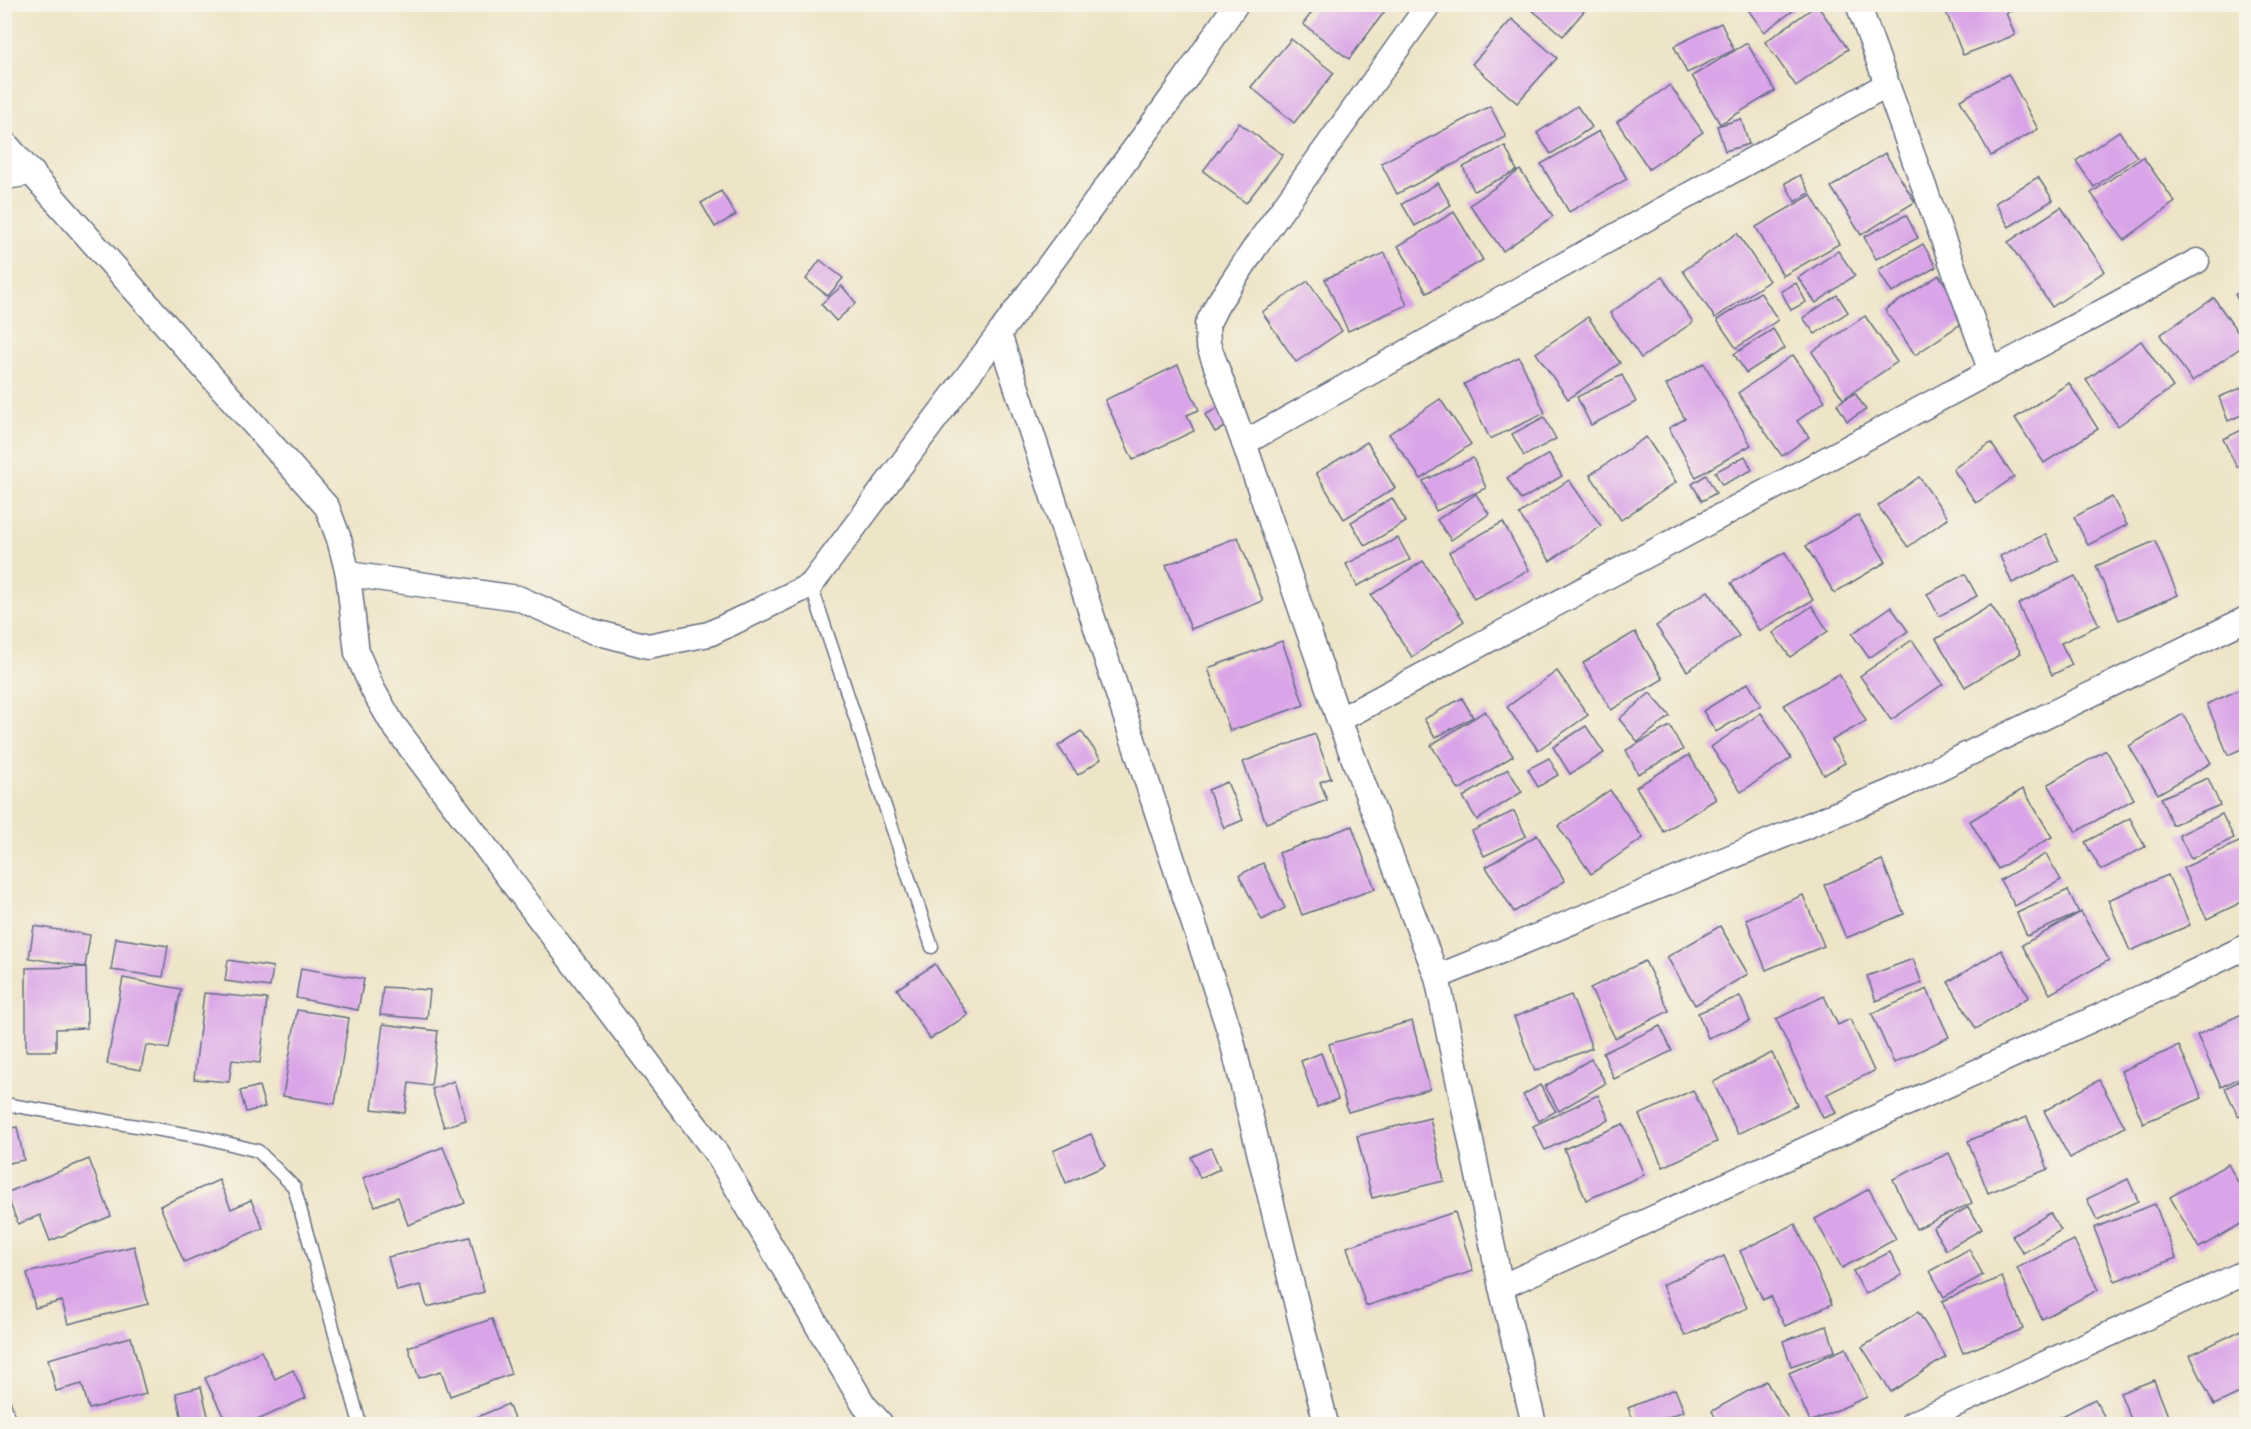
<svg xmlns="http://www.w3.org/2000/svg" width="2251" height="1429" viewBox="0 0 2251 1429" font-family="'IM FELL Great Primer',serif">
  <rect width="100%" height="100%" fill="#f7f3e8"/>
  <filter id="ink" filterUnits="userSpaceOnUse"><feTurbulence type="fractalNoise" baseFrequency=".0167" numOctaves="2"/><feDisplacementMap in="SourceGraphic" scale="12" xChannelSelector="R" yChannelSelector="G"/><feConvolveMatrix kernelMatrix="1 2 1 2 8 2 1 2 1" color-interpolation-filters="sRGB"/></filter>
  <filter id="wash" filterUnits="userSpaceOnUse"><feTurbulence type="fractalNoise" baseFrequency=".008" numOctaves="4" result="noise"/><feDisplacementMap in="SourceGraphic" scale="24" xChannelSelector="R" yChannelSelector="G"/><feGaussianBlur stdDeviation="1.35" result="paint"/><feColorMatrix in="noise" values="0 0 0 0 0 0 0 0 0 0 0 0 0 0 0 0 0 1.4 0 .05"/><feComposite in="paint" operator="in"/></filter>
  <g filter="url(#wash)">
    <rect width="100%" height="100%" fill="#eee4c7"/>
    <g id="blocks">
      <g fill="#daa5e8">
        <polygon points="1318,4 1385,4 1388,7 1349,59 1303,24"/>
        <polygon points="1525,4 1590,4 1563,36"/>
        <polygon points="1757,4 1802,4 1764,32 1749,11"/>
        <polygon points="1943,4 2028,4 2028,5 2006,13 2015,35 1963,55"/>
        <polygon points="1817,5 1848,49 1796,86 1765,42"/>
        <polygon points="1512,19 1557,58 1517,103 1472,64"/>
        <polygon points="1721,23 1734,50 1687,73 1674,46"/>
        <polygon points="1291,39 1334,73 1294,123 1251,87"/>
        <polygon points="1747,43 1775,91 1720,124 1692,76"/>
        <polygon points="2008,74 2038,129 1991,156 1960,100"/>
        <polygon points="1670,85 1703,132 1649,169 1617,122"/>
        <polygon points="1490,106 1506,137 1397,194 1381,163"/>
        <polygon points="1577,106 1592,127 1551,154 1537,133"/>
        <polygon points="1741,119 1749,144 1725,151 1717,126"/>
        <polygon points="1239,123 1283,155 1246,203 1203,171"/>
        <polygon points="1599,131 1627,179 1569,212 1541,164"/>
        <polygon points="2119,131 2137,157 2094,187 2076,161"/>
        <polygon points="1505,146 1517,171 1474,191 1463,167"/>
        <polygon points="1885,153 1915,202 1861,235 1831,187"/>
        <polygon points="2143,157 2175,202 2124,240 2091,193"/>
        <polygon points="1520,170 1553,216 1503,251 1470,205"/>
        <polygon points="1800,175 1810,193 1795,202 1785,183"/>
        <polygon points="2038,177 2053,200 2009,227 1995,203"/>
        <polygon points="1438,183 1451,205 1415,226 1402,204"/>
        <polygon points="721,191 736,215 715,227 701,203"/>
        <polygon points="1811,195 1839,244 1783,276 1756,227"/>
        <polygon points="2061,207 2105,271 2052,307 2008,242"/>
        <polygon points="1454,212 1483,260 1427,293 1398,246"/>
        <polygon points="1906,215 1918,238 1876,259 1864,237"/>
        <polygon points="1737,233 1769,281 1715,318 1683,271"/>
        <polygon points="1923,244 1936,267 1892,293 1878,270"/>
        <polygon points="1838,251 1855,275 1816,303 1798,278"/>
        <polygon points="1385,253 1407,305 1348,331 1325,279"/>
        <polygon points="820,260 843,278 828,296 806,279"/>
        <polygon points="1939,275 1968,319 1915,355 1885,310"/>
        <polygon points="1662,277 1693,322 1641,358 1610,313"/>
        <polygon points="1308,281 1342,331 1296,362 1262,312"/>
        <polygon points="1796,283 1806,302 1791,310 1781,291"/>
        <polygon points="842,286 856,303 836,321 821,304"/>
        <polygon points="2246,287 2246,312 2235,295"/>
        <polygon points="1760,292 1778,320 1736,348 1717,320"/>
        <polygon points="1837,295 1848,312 1815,334 1803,318"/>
        <polygon points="2214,298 2246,344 2192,381 2160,335"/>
        <polygon points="1865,316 1897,362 1843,399 1812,352"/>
        <polygon points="1588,317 1620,363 1568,399 1536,353"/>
        <polygon points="1773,329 1785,348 1746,373 1734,354"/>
        <polygon points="2141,341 2173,387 2118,426 2086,380"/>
        <polygon points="1793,355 1825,401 1797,421 1809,437 1782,456 1738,393"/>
        <polygon points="1519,357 1545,413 1490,439 1464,384"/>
        <polygon points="1704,363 1751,445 1696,477 1669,428 1685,419 1666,385"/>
        <polygon points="1178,365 1199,410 1187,415 1194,431 1133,460 1105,400"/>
        <polygon points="1622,375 1636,402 1591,425 1577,397"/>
        <polygon points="2069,383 2098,429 2044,463 2015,418"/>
        <polygon points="2246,386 2246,413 2228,421 2219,397"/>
        <polygon points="1855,393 1866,410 1847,421 1837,404"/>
        <polygon points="1440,399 1471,444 1421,479 1389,434"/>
        <polygon points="1221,406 1231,424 1215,432 1205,415"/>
        <polygon points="1544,417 1556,439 1524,456 1512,434"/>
        <polygon points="2246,428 2246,463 2237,467 2223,439"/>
        <polygon points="1646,437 1676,482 1621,520 1590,475"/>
        <polygon points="1367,442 1395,488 1344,519 1316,473"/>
        <polygon points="1991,443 2014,477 1976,503 1953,469"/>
        <polygon points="1549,454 1562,476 1521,500 1507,478"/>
        <polygon points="1745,456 1752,470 1722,485 1715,472"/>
        <polygon points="1473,458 1486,488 1436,511 1423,481"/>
        <polygon points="1706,475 1716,493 1702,501 1692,484"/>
        <polygon points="1919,477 1948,518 1908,547 1878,506"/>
        <polygon points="1569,480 1601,526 1550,561 1519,514"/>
        <polygon points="1476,494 1489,514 1451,540 1437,520"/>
        <polygon points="2112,497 2127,525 2088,545 2074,517"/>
        <polygon points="1392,498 1406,522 1365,546 1351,522"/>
        <polygon points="1858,515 1886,562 1834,593 1806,546"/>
        <polygon points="1503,522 1529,570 1474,599 1449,552"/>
        <polygon points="2046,534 2059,561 2012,583 2000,556"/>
        <polygon points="1238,537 1263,601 1191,629 1166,565"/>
        <polygon points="1398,538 1410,560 1357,586 1346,564"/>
        <polygon points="2155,541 2178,595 2119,620 2096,566"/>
        <polygon points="1785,552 1813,600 1759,631 1731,583"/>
        <polygon points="1423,561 1464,621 1412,657 1371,595"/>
        <polygon points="1965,574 1977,596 1939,616 1927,594"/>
        <polygon points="2075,576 2099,625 2061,643 2072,665 2052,675 2018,604"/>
        <polygon points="1708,591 1739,636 1687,671 1656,626"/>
        <polygon points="1991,605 2021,653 1965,687 1936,639"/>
        <polygon points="1812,606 1828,631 1790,657 1773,633"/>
        <polygon points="1891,607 1908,631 1869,658 1852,634"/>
        <polygon points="1635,632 1663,679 1611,710 1583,663"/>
        <polygon points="1912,640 1943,684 1891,720 1860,676"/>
        <polygon points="1282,641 1304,705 1230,731 1208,668"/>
        <polygon points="1557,671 1588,715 1538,750 1507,707"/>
        <polygon points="1839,674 1866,721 1832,740 1845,763 1824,775 1784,705"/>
        <polygon points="1748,683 1761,705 1716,732 1703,711"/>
        <polygon points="2246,687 2246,747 2228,755 2207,704"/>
        <polygon points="1650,693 1670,716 1638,742 1619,719"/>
        <polygon points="1462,698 1473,717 1435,738 1424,719"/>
        <polygon points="1485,711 1513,756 1459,790 1431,745"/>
        <polygon points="1761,713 1791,758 1741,792 1711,747"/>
        <polygon points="2183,714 2211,763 2158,794 2129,746"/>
        <polygon points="1586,726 1604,753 1570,774 1553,747"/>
        <polygon points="1670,726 1683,750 1638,774 1626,750"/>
        <polygon points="1081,731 1101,759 1078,775 1058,746"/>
        <polygon points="1315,734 1331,778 1320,782 1327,800 1266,823 1243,762"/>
        <polygon points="2106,750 2134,799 2076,832 2048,784"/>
        <polygon points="1689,755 1716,799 1664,832 1636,787"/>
        <polygon points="1549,758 1558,775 1538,787 1528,769"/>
        <polygon points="1508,769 1522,792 1477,820 1463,797"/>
        <polygon points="2208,778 2220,805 2172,825 2161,798"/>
        <polygon points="1227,782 1243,820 1224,828 1208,790"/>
        <polygon points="2023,789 2052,837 1998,869 1970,821"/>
        <polygon points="1610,790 1643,838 1591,874 1558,826"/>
        <polygon points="1514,811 1526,836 1484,856 1472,831"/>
        <polygon points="2222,814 2234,838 2191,859 2179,835"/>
        <polygon points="2130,818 2145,847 2101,870 2085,842"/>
        <polygon points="1352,826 1375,889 1302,915 1279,853"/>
        <polygon points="1537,835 1565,881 1514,912 1486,867"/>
        <polygon points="2241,841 2246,852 2246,900 2207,919 2183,868"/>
        <polygon points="2046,854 2061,880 2015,906 2000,880"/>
        <polygon points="1882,860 1904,914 1846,938 1824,885"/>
        <polygon points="1263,863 1285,908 1262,920 1239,875"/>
        <polygon points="2168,875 2190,925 2130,951 2108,900"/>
        <polygon points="2068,890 2079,913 2027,936 2017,913"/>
        <polygon points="1803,895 1824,946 1766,970 1746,919"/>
        <polygon points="2081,912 2109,960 2050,994 2022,945"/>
        <polygon points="34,926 90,935 85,967 29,958"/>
        <polygon points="1720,926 1748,974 1695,1005 1667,957"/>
        <polygon points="116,938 168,946 163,977 111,970"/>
        <polygon points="2001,950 2029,997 1976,1029 1948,982"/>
        <polygon points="1913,959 1922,983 1876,1001 1867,976"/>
        <polygon points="228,960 273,967 270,987 225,981"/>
        <polygon points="1645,961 1669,1011 1615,1038 1590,988"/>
        <polygon points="935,964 968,1015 930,1039 897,989"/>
        <polygon points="86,967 87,1028 56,1029 56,1051 26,1051 26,968"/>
        <polygon points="301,968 364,979 358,1010 296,998"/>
        <polygon points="123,978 181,989 169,1049 146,1045 141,1070 107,1064"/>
        <polygon points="383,987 430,990 427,1019 380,1015"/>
        <polygon points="1927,989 1949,1037 1894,1063 1872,1014"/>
        <polygon points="204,993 267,999 260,1063 232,1060 229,1082 194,1079"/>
        <polygon points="1571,995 1592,1048 1535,1071 1514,1017"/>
        <polygon points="1740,996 1750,1021 1708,1038 1698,1013"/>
        <polygon points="1824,996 1838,1025 1850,1019 1874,1071 1827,1094 1836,1113 1823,1118 1776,1019"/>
        <polygon points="297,1010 349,1018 335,1104 283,1096"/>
        <polygon points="2246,1012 2246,1075 2221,1087 2197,1035"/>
        <polygon points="1412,1021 1430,1089 1348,1112 1329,1044"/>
        <polygon points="383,1024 438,1031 431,1086 409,1083 405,1113 372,1109"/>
        <polygon points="1660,1026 1672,1051 1614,1079 1603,1053"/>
        <polygon points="2179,1046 2202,1098 2143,1123 2121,1071"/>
        <polygon points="1321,1053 1338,1099 1317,1107 1301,1061"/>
        <polygon points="1772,1053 1797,1105 1738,1134 1713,1082"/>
        <polygon points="1591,1059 1606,1083 1559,1111 1545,1086"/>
        <polygon points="2246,1078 2246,1111 2238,1116 2225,1088"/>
        <polygon points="2099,1080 2125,1127 2070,1158 2044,1111"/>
        <polygon points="454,1081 466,1120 444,1127 432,1089"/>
        <polygon points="1540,1085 1556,1111 1539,1121 1523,1095"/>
        <polygon points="259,1086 265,1107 246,1112 240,1091"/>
        <polygon points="1693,1090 1717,1142 1663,1167 1639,1115"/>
        <polygon points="1598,1095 1609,1120 1545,1150 1533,1126"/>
        <polygon points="2027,1117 2048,1169 1988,1193 1968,1141"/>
        <polygon points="1430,1118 1444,1181 1372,1198 1357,1136"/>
        <polygon points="1623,1124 1644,1175 1586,1200 1564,1149"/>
        <polygon points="17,1127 24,1160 4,1164 4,1130"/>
        <polygon points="1091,1134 1105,1166 1066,1183 1053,1151"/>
        <polygon points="443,1147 465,1203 408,1225 398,1197 375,1206 363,1178"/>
        <polygon points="1211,1148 1220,1169 1200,1178 1191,1157"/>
        <polygon points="1949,1153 1972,1203 1916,1229 1893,1179"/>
        <polygon points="89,1159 111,1216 50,1241 40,1215 18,1224 6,1193"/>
        <polygon points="2228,1164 2246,1197 2246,1221 2199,1248 2170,1197"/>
        <polygon points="2128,1179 2138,1201 2097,1220 2087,1199"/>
        <polygon points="219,1180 231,1209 251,1200 263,1228 184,1262 160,1206"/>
        <polygon points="1869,1189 1896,1239 1842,1268 1815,1219"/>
        <polygon points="2155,1204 2176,1258 2115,1281 2094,1228"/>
        <polygon points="1968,1207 1982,1229 1946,1250 1933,1228"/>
        <polygon points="1455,1212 1473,1271 1366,1306 1347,1247"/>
        <polygon points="2050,1213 2061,1230 2023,1253 2012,1236"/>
        <polygon points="1795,1224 1832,1304 1785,1326 1770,1296 1763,1300 1740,1251"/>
        <polygon points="470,1237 484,1292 427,1307 421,1285 397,1291 388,1257"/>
        <polygon points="2074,1240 2098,1290 2042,1319 2017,1268"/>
        <polygon points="134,1246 148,1304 68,1324 62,1301 35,1308 27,1273"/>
        <polygon points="1969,1249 1983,1275 1944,1297 1930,1271"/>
        <polygon points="1890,1252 1902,1275 1865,1294 1853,1271"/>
        <polygon points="1724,1256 1747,1308 1685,1336 1662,1285"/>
        <polygon points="2002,1277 2023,1329 1963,1353 1942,1301"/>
        <polygon points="1918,1312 1946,1357 1891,1392 1862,1347"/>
        <polygon points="492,1319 511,1374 450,1396 441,1371 419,1378 408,1347"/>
        <polygon points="1827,1326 1835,1351 1791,1366 1783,1341"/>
        <polygon points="2246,1328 2246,1390 2214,1405 2190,1355"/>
        <polygon points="131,1337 146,1394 89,1409 82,1384 56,1391 48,1359"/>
        <polygon points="1846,1348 1867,1397 1810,1422 1789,1373"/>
        <polygon points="261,1351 275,1379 293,1370 306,1398 249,1424 227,1424 205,1378"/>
        <polygon points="2154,1380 2170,1421 2162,1424 2133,1424 2120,1393"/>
        <polygon points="1766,1381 1791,1424 1719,1424 1712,1411"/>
        <polygon points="201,1387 210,1424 183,1424 176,1393"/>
        <polygon points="1675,1389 1684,1411 1651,1424 1635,1424 1628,1408"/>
        <polygon points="2095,1399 2108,1424 2047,1424"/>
        <polygon points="508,1404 516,1424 461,1424"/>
      </g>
    </g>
  </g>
  <g filter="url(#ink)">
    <use href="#blocks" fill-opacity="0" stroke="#656e83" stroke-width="1.5"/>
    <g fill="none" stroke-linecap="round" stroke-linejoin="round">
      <defs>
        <g id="service">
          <polyline points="811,585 932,947"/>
          <polyline points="4,1104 203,1137 258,1151 294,1187 360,1424"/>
          <polyline points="4,1403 10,1424"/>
        </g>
        <g id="minor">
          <polyline points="1236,4 1184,81 999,334 1230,1033 1326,1424"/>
          <polyline points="1429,4 1256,246 1217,305 1207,325 1208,344 1244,443 1339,720 1437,977 1501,1287 1534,1424"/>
          <polyline points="1858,4 1991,372"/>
          <polyline points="4,142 327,507 339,539 348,574 357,653 373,690 392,723 717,1154 864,1405 881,1424"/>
          <polyline points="4,177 33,173"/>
          <polyline points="1244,443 1886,85"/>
          <polyline points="348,574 518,598 592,631 648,646 709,634 811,585 999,334"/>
          <polyline points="1339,720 2197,261"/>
          <polyline points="1437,977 1890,792 2246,619"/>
          <polyline points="1501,1287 2144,996 2246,947"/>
          <polyline points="1912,1424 2246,1272"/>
        </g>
      </defs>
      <use href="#service" stroke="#656e83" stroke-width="15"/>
      <use href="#minor" stroke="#656e83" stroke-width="27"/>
      <use href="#service" stroke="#fff" stroke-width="12"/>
      <use href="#minor" stroke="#fff" stroke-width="24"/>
    </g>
  </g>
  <rect width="2251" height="1429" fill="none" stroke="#f7f3e8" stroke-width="24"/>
</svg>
